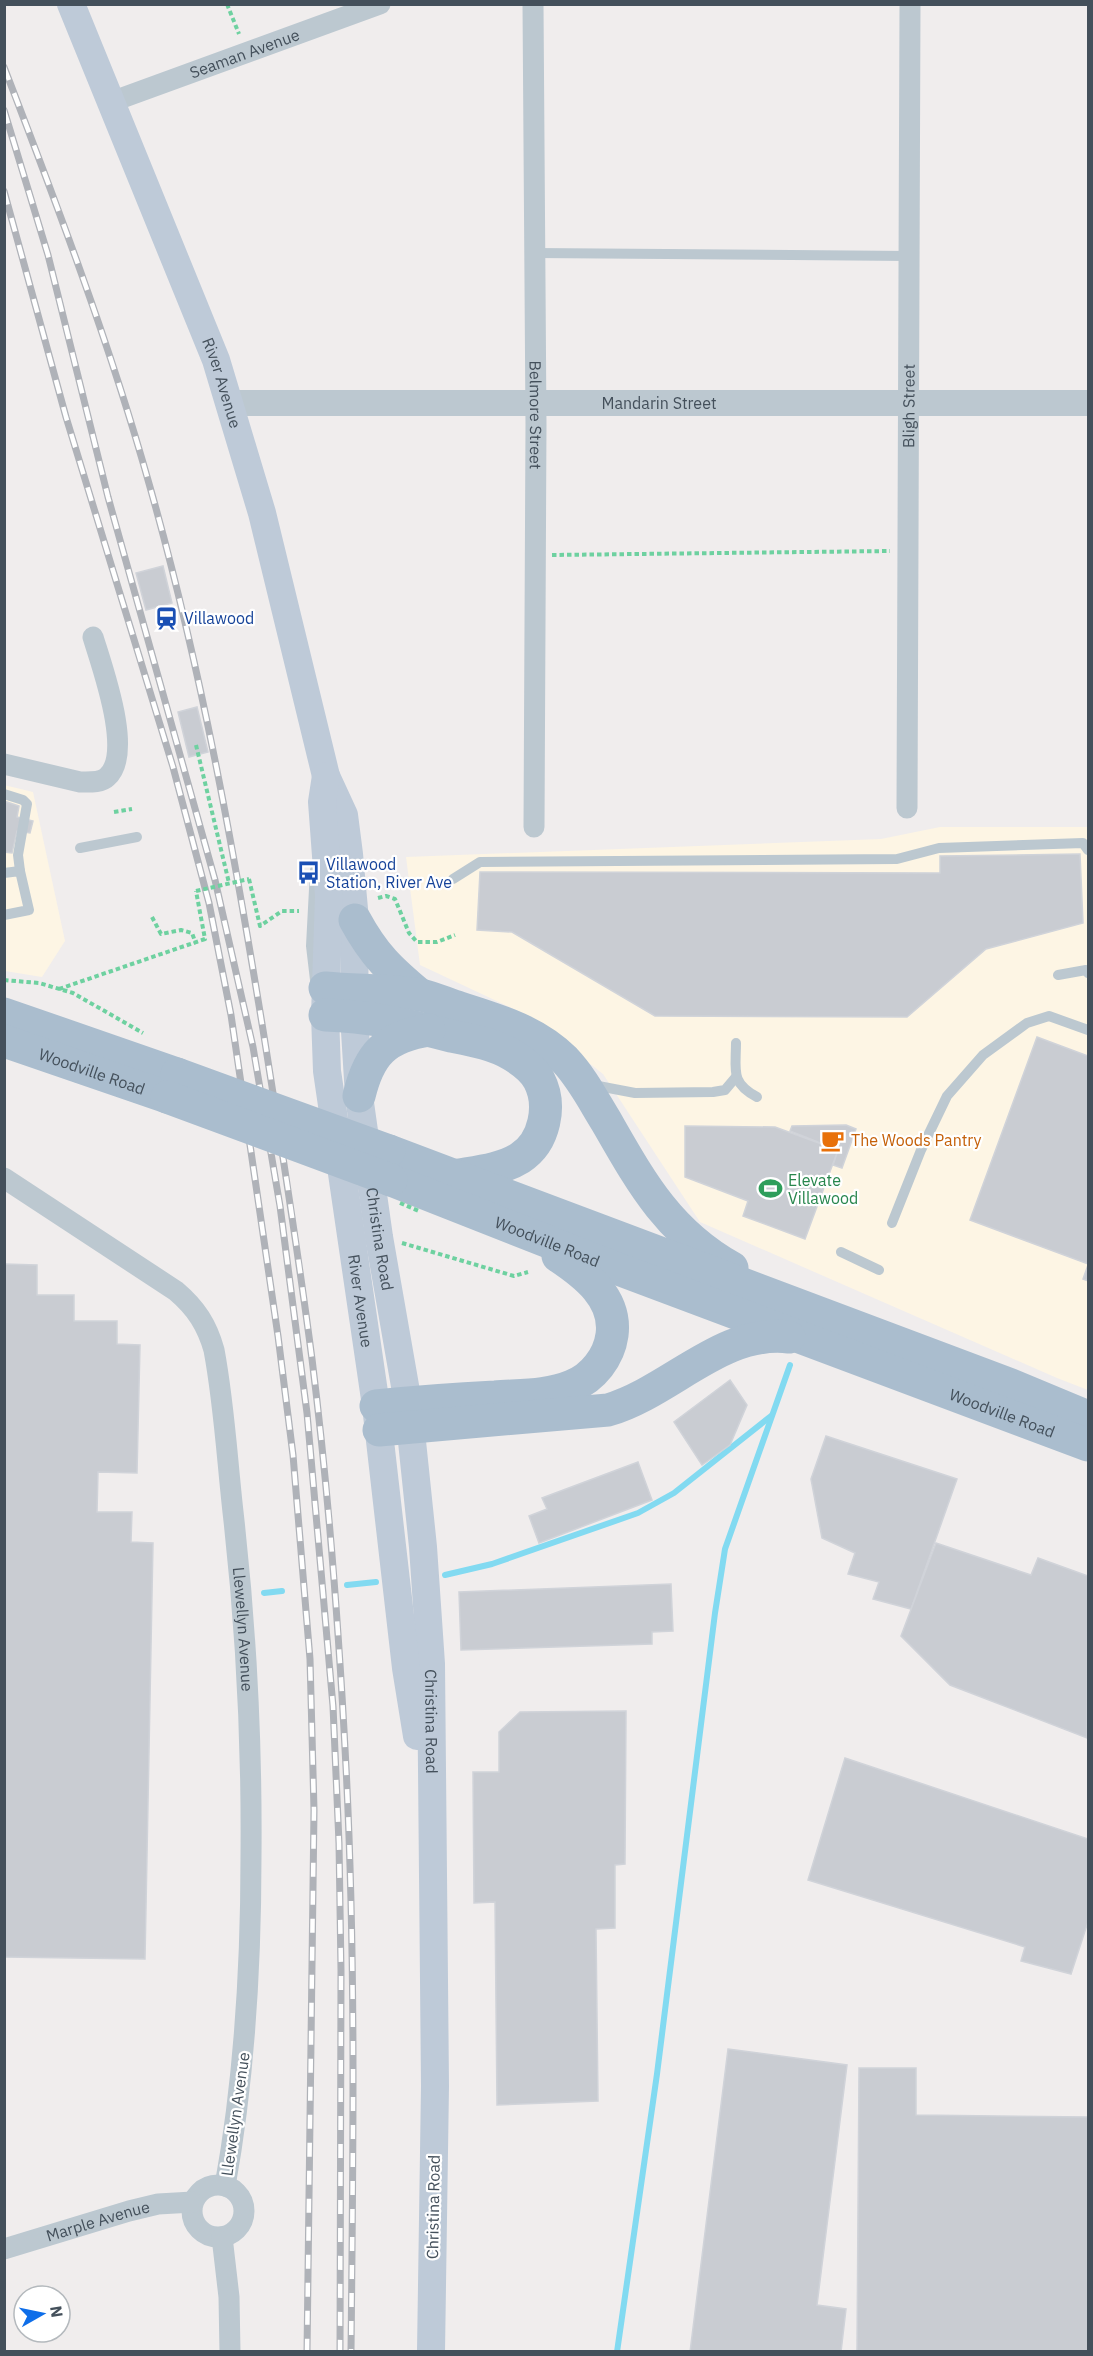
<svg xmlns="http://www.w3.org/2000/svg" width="1093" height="2356" viewBox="0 0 1093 2356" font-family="'IBM Plex Sans',sans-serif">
  <rect width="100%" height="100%" fill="#f0eded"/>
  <g fill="#fdf5e4">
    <polygon points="4,785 33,792 65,941 42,977 5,971"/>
    <polygon points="940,827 1088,827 1088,1390 1057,1378 700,1222 603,1074 531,1017 420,965 406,857 881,839"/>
  </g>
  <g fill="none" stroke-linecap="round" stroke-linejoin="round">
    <g stroke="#82daf1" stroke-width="6">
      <polyline points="445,1575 492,1564 638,1513 674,1493 771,1416"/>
      <polyline points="347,1585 376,1582"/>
      <polyline points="264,1593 282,1591"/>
      <polyline points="617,2352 657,2074 715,1613 725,1549 790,1365"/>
    </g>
  </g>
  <g fill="#c9ccd2" stroke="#d0d3d9" stroke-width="1.5">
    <polygon points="163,566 172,603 146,610 136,573"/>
    <polygon points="197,707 208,752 189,757 178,712"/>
    <polygon points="4,801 19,806 17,817 33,821 30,833 17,831 12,853 4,852"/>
    <polygon points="1080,854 1083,923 986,949 907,1017 655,1016 512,932 477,930 480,872 940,873 940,856"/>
    <polygon points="1037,1037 1088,1056 1088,1264 970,1220"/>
    <polygon points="846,1125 856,1129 842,1168 833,1165 838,1150 790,1131 792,1126"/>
    <polygon points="685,1126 775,1127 838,1150 805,1239 743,1216 748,1201 685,1177"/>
    <polygon points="4,1264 37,1265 37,1295 74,1295 74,1321 117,1321 117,1344 140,1345 137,1473 98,1472 97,1512 132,1512 131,1542 153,1543 145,1959 4,1957"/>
    <polygon points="1088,1265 1088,1281 1083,1279"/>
    <polygon points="730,1380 747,1405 730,1445 702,1465 674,1422"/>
    <polygon points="826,1436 957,1479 911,1609 873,1599 879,1582 848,1574 855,1553 822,1538 811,1479"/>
    <polygon points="638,1462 652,1500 539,1543 529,1516 547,1509 542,1498"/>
    <polygon points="936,1543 1031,1575 1038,1558 1088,1576 1087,1738 950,1685 901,1636"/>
    <polygon points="671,1584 673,1631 652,1632 652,1644 461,1650 459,1592"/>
    <polygon points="626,1711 625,1864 615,1865 615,1928 596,1929 598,2101 497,2105 495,1902 474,1903 473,1772 499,1772 499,1732 520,1712"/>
    <polygon points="845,1758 1088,1839 1088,1922 1071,1974 1021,1961 1025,1947 808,1880"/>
    <polygon points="728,2049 847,2065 817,2305 846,2309 841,2352 690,2352"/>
    <polygon points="859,2068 916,2068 916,2115 1088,2117 1088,2352 857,2352"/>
  </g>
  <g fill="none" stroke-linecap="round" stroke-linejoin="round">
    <g stroke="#6ed1a0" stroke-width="4" stroke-dasharray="4.5 3" stroke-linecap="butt">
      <polyline points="227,4 239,34"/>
      <polyline points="552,555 890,551"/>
      <polyline points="196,745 229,883"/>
      <polyline points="114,812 132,809"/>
      <polyline points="249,879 260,926 282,911 299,911"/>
      <polyline points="378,898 386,896 395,899 409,933 417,942 437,942 455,935"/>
      <polyline points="152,917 161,934 181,930 192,933 196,944"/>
      <polyline points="4,980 39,983 73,993 143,1033"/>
      <polyline points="59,989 205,939 196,891"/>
      <polyline points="402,1243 514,1276 528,1272"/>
    </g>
    <g stroke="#bcc8d0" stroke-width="10">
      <polyline points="535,253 909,256"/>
      <polyline points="4,794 23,800 27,804 18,855 20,871"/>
      <polyline points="80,848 137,837"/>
      <polyline points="315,870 311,946 315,980"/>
      <polyline points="4,873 20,871 29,910 4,915"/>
      <polyline points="453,879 480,862 897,859 939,848 1083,843 1088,850"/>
      <polyline points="1058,975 1086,970 1088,973"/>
      <path d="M 736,1043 C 736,1070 730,1083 757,1097"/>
      <polyline points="593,1085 635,1093 713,1092 725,1090 736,1077"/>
      <polyline points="892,1223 921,1150 947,1096 983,1055 1027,1023 1049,1016 1088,1030"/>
      <polyline points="841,1252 879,1270"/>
    </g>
    <g stroke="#bcc8d0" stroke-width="21">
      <path id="s1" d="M 533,4 L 536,424 L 534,827"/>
      <path id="s2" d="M 111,102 L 380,4"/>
      <path d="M 4,764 L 80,782 C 89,782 101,783 107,777 C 134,754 102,667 93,637"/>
      <path id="s3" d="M 907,808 L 910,4"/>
      <path id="s4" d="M 4,1178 L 176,1291 C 196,1308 207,1325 214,1350 C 224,1403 227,1458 233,1512 C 246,1626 252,1741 251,1856 C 251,1967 245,2076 225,2186"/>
      <circle cx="218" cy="2211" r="26"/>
      <polyline points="222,2237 229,2297 230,2352"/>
      <path id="s5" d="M 4,2249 L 129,2211 L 158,2204 L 193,2202"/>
    </g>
    <path stroke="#bcc8d0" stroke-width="26" id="s6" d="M 229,403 L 1088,403"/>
    <g stroke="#becad8" stroke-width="28">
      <path id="s7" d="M 71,4 L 216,360 L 262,513 L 326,776 L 344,815 L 349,854 L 355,920 L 354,1015 L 359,1096 L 379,1237 L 408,1403 L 423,1547 L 431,1664 L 435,2086 L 431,2352"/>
      <path id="s8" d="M 326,776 L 322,802 L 329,896 L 325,1015 L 327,1071 L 376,1406 L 406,1668 L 417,1736"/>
    </g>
    <g stroke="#aabdce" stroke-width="33">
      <path d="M 355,920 C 374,955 390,970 420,995"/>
      <path d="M 325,988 C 355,991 392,990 421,995 C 434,998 447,1004 460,1008 C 498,1020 536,1031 565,1060 C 582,1078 593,1100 606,1121 C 641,1182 668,1232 732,1268"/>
      <polyline points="4,1014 177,1074"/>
      <path d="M 325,1015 C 368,1016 409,1025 451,1036 C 471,1040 494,1044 512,1055 C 522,1061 533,1069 539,1080 C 552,1105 545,1142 520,1158 C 501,1170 476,1172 454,1176"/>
      <path id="s9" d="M 4,1041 L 167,1097"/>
      <path d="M 359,1096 C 369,1054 385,1037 429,1030"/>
      <polyline points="389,1151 1011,1385 1088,1417"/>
      <path id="s10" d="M 391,1180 L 610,1266 L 1088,1445"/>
      <path d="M 376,1406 C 415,1402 455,1399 495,1397 C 520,1395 548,1396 572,1386 C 593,1378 609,1357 612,1335 C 617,1298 585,1274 558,1256"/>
      <path d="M 379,1430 L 608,1410 C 672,1391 721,1329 789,1337"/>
    </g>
    <defs>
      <g id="rail">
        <path d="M 4,67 C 57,205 110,344 150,487 C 201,667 234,851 264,1036 C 281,1143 298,1251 312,1359 C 329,1495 339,1631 346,1767 C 356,1962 353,2157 351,2352"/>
        <polyline points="4,110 48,255 108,497 215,880 253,1047 280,1206 307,1413 333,1706 339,1843 341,1971 340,2352"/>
        <polyline points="4,191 66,417 173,767 209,903 231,1015 278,1336 293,1455 310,1659 314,1810 307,2352"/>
      </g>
    </defs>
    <use href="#rail" stroke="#afb2b8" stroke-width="7"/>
    <use href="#rail" stroke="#fff" stroke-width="4.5" stroke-dasharray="14" stroke-linecap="butt"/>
    <g stroke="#6ed1a0" stroke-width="4" stroke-dasharray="4.5 3" stroke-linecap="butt">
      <polyline points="196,891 249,879"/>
      <polyline points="400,1203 419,1211"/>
    </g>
    <g stroke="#aabdce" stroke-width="33">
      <polyline points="177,1074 389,1151"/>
      <polyline points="167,1097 391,1180"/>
    </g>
  </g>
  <defs>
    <symbol id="station-bare" viewBox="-9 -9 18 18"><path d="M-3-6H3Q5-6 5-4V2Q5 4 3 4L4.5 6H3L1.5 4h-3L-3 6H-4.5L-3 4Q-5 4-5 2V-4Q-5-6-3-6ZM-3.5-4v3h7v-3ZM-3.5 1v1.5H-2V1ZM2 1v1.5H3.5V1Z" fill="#1a4fb4" stroke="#fff" stroke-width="2.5" paint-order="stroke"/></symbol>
    <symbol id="bus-bare" viewBox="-9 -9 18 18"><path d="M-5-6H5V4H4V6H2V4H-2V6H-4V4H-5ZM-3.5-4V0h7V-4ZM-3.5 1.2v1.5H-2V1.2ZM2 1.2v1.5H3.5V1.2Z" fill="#1a4fb4" stroke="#fff" stroke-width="2.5" paint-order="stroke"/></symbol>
    <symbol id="cafe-bare" viewBox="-9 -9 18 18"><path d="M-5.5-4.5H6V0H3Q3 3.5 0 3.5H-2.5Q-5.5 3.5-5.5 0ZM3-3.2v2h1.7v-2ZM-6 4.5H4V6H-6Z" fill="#e8710a" stroke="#fff" stroke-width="2.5" paint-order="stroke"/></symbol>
    <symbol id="stadium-bare" viewBox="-9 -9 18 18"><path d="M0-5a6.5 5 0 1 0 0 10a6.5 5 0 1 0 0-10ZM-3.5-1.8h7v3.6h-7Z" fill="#2e9e5b" stroke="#fff" stroke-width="2.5" paint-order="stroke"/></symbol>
  </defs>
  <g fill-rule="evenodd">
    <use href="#station-bare" x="150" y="602" width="33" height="33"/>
    <use href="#bus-bare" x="292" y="856" width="33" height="33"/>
    <use href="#cafe-bare" x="816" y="1124" width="33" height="33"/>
    <use href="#stadium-bare" x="754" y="1172" width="33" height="33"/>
  </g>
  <g text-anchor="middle" stroke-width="4.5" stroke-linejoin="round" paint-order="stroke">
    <g font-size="16" fill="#44505b" stroke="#fff">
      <text dy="6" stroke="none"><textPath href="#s2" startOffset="142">Seaman Avenue</textPath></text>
      <text dy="6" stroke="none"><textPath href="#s7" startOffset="408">River Avenue</textPath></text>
      <text dy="6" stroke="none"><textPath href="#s6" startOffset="430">Mandarin Street</textPath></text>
      <text dy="6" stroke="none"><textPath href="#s3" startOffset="402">Bligh Street</textPath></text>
      <text dy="6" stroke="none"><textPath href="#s1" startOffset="411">Belmore Street</textPath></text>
      <text dy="6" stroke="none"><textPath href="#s9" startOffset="93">Woodville Road</textPath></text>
      <text dy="6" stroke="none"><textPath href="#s7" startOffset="1284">Christina Road</textPath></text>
      <text dy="6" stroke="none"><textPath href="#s10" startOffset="168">Woodville Road</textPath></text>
      <text dy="6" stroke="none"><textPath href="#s8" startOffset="528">River Avenue</textPath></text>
      <text dy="6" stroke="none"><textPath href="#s10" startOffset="654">Woodville Road</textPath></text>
      <text dy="6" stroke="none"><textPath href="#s4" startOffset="558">Llewellyn Avenue</textPath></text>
      <text dy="6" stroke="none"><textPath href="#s7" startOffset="1770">Christina Road</textPath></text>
      <text transform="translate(235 2114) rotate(-82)" y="6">Llewellyn Avenue</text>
      <text transform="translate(433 2207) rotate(-89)" y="6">Christina Road</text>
      <text dy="6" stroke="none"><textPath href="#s5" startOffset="98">Marple Avenue</textPath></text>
    </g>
    <g font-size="16" fill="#164399" stroke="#fff" text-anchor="start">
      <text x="184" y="624">Villawood</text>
      <text x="326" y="870">Villawood<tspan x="326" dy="18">Station, River Ave</tspan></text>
    </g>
    <g font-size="16" fill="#c56008" stroke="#fff" text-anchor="start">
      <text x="851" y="1146">The Woods Pantry</text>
    </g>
    <g font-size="16" fill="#27864d" stroke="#fff" text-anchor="start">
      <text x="788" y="1186">Elevate<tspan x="788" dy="18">Villawood</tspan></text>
    </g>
  </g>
  <rect width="1093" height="2356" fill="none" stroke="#44505b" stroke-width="12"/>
  <g transform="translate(42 2314) rotate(81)"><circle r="28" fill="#ffffff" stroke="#b4b9bd" stroke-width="1.5"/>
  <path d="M0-4.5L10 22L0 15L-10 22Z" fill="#0e6ee9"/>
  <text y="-9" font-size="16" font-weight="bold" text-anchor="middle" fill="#44505b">N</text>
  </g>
</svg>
